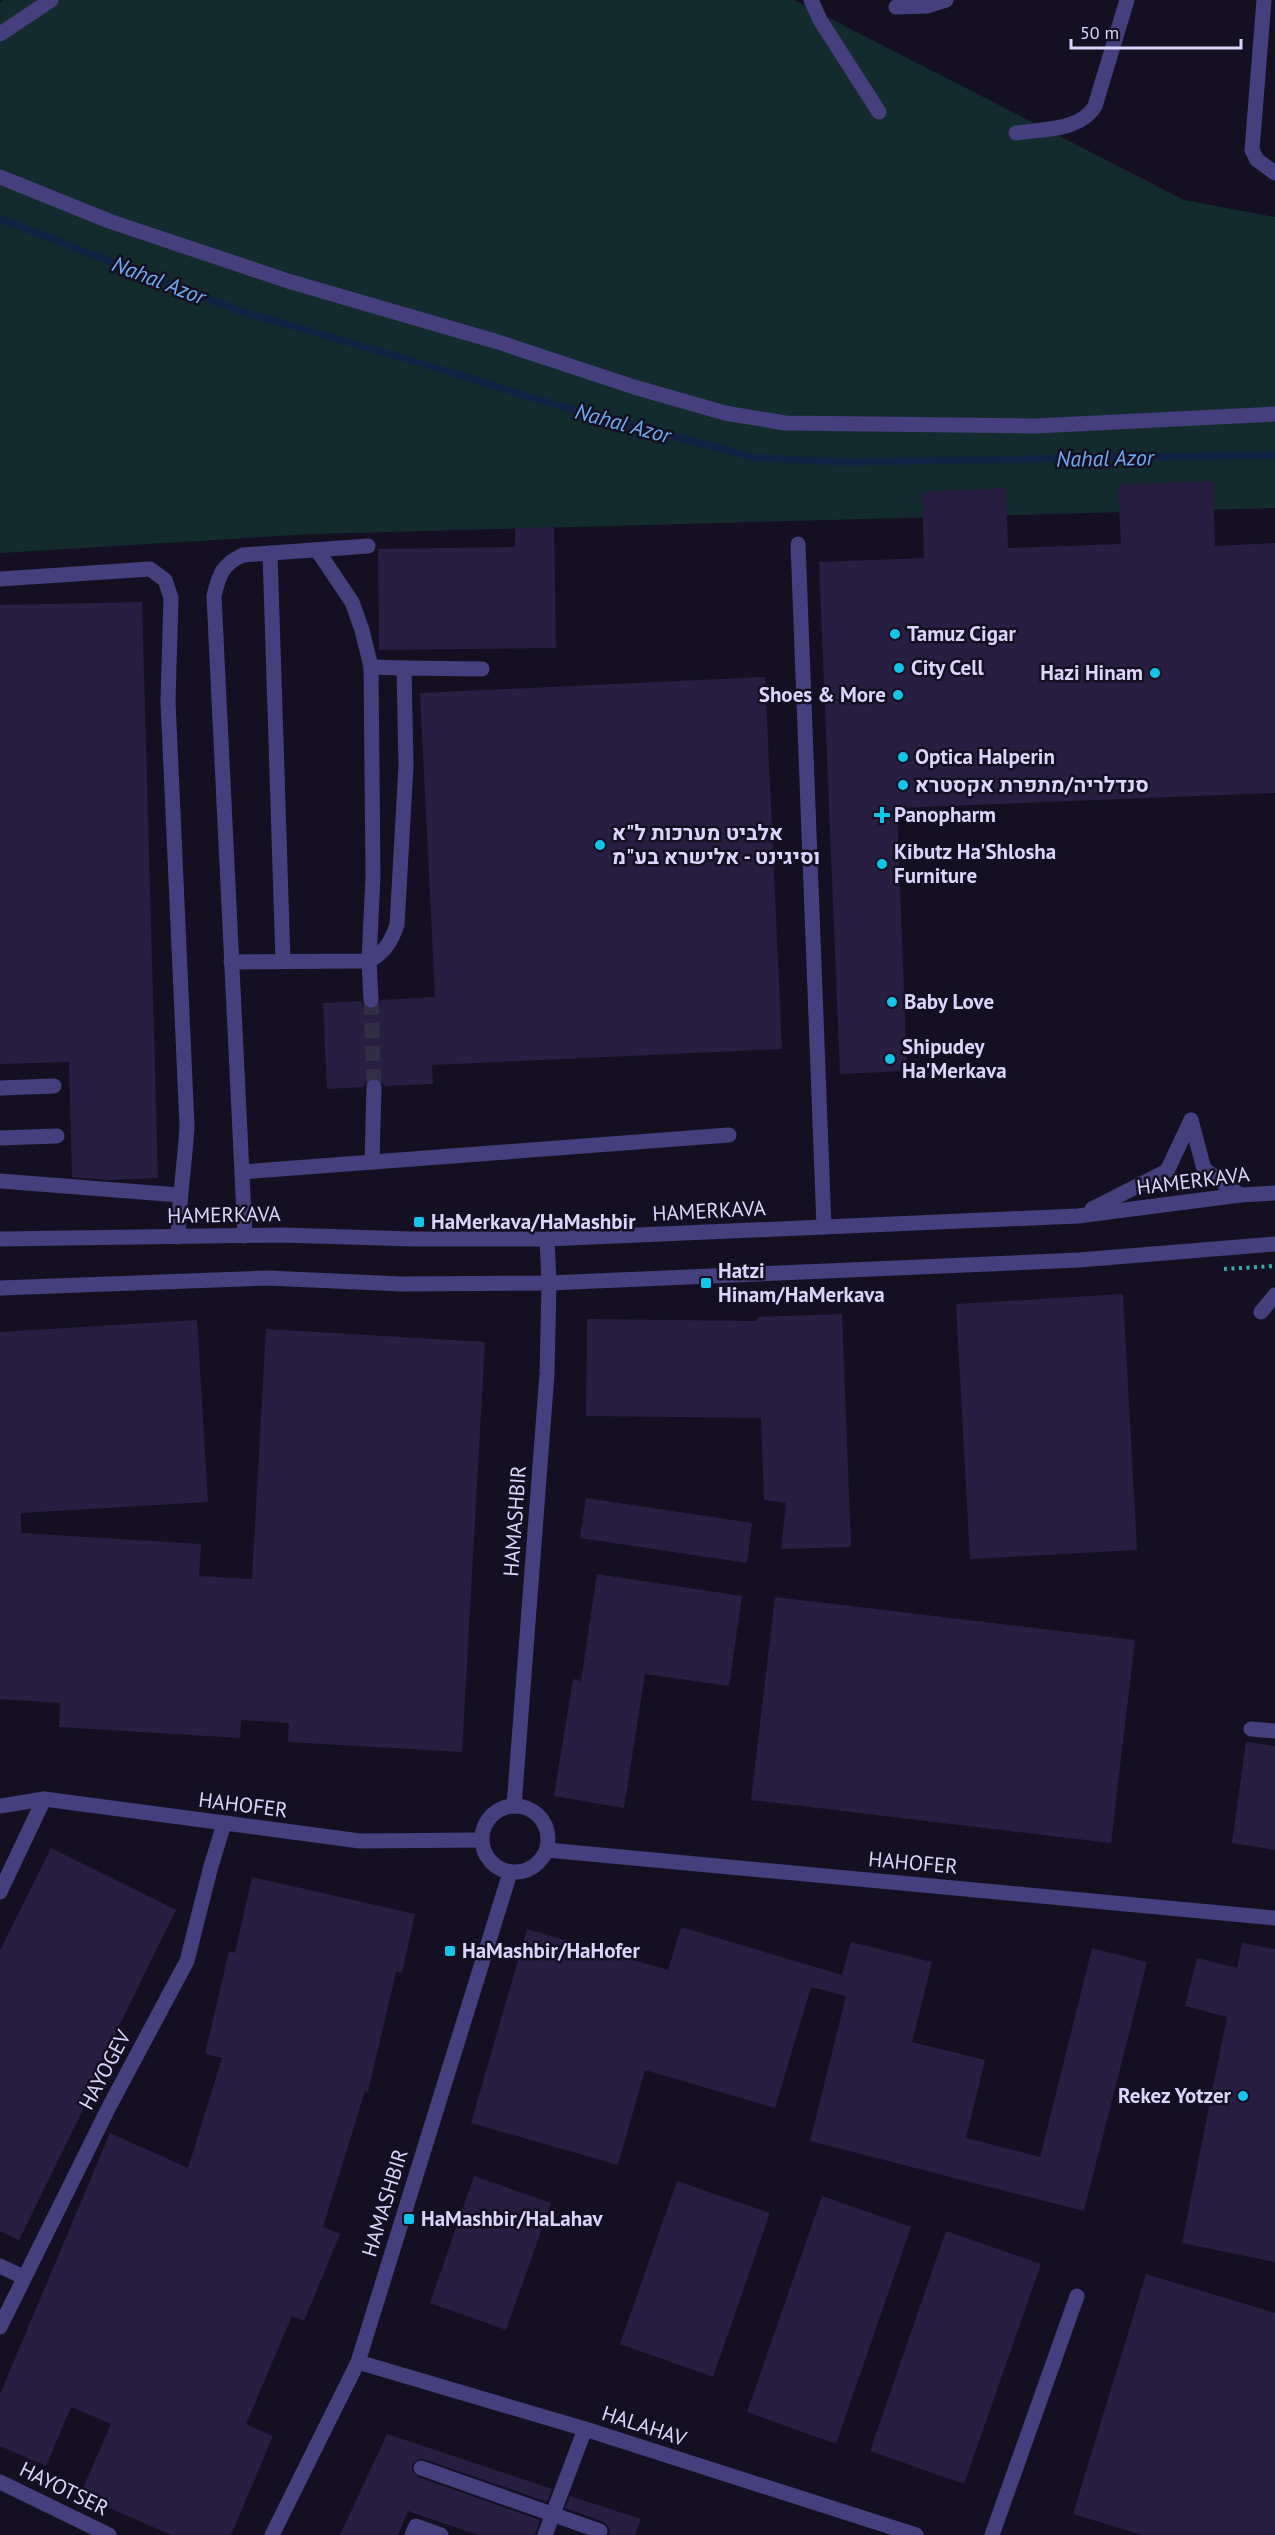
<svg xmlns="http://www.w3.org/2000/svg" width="1275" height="2535" viewBox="0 0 1275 2535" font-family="'PT Sans',Heebo,sans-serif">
  <rect width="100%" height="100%" fill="#141022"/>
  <polygon fill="#132b2c" points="3,0 794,0 1184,200 1275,217 1275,508 313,534 0,553 0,2"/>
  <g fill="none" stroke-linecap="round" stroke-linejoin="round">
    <polyline stroke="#122244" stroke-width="7" points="0,219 243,312 417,362 563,407 756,458 846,462 1275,455"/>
  </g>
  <g fill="#271e42">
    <polygon points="1213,481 1215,546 1275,543 1275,793 897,808 907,1071 840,1074 819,562 924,558 922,492 1006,488 1008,548 1121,544 1118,485"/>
    <polygon points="554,527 556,648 379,650 378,549 515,547 515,528"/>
    <polygon points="142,602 158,1178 107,1180 72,1177 69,1062 0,1064 0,605"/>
    <polygon points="765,677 782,1049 432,1065 433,1084 384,1086 380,1079 374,1077 366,1081 364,1087 327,1089 323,1003 361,1001 363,1006 371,1010 377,1008 381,1000 435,997 420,693"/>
    <polygon points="1123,1294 1137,1550 970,1559 956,1304"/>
    <polygon points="842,1314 851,1547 781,1549 786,1503 764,1500 761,1418 586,1416 587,1319 757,1321 757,1317"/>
    <polygon points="197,1320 208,1502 21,1513 21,1533 201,1544 199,1576 252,1579 266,1329 485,1342 462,1752 288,1742 289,1723 241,1720 240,1738 59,1727 60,1703 0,1699 0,1332"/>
    <polygon points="586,1498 752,1523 747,1563 580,1538"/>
    <polygon points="597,1574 742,1596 729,1686 645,1674 624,1808 554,1796 573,1679 581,1681"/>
    <polygon points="775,1597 1135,1640 1111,1843 751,1800"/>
    <polygon points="1246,1742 1275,1746 1275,1850 1232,1843"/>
    <polygon points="51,1848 176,1910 92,2081 96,2083 19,2240 0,2231 0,1951"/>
    <polygon points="252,1877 415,1914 402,1973 396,1972 368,2092 365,2091 323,2227 340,2234 304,2321 292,2316 246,2424 273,2436 231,2535 171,2535 80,2495 111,2424 71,2407 46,2466 0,2446 0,2394 110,2133 188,2168 222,2058 205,2054 229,1951 235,1953"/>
    <polygon points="681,1927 842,1975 851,1942 932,1962 912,2042 985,2060 966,2138 1040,2157 1092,1948 1147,1962 1084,2211 810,2141 846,1996 811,1987 775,2108 645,2070 618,2165 471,2123 527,1929 668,1970"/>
    <polygon points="1242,1943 1275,1949 1275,2262 1182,2243 1227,2017 1185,2006 1197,1958 1237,1968"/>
    <polygon points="474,2176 551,2203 506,2330 430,2303"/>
    <polygon points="677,2181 770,2213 713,2377 620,2344"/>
    <polygon points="822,2196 911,2227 836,2444 747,2412"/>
    <polygon points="946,2231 1041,2264 964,2484 870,2451"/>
    <polygon points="1146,2274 1275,2313 1275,2535 1142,2535 1073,2514"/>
    <polygon points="387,2434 552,2489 547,2502 424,2459 419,2459 412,2464 412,2470 418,2477 540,2520 535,2535 478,2535 408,2511 398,2535 340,2535"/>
    <polygon points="570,2496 641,2519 635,2535 609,2535 610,2529 604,2522 565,2508"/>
  </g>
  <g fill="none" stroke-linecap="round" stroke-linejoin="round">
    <polyline stroke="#322e43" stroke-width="15" stroke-dasharray="15 8" stroke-linecap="butt" points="371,1000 374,1087"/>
    <polyline stroke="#39abab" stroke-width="4" stroke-dasharray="3 4.5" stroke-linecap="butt" points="1224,1269 1275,1266"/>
    <g stroke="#453f7d" stroke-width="15">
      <polyline points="811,0 820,20 879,112"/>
      <polyline points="1264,0 1252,150 1257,160 1275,173"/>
      <polyline points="896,7 927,6 946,0"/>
      <polyline points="0,34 51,0"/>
      <path d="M 1016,133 C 1043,129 1080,131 1095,106 L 1127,0"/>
      <polyline points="0,177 109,221 288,281 498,342 634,387 725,413 785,423 1036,426 1275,414"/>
      <polyline points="798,544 824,1227"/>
      <polyline points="317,550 352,602 362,630 371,667 373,876 369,961 371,1000"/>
      <polyline points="270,553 283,961"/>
      <path d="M 0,579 L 150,569 L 165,580 L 171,598 L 168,701 L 187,1126 C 185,1163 179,1199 178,1237"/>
      <polyline points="371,667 404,668"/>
      <path d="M 231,962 L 369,961 C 385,952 391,942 397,925 L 406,766 L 404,668 L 482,669"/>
      <polyline points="0,1088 54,1086"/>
      <polyline points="1191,1120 1204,1169 1240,1195"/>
      <polyline points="0,1138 57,1136"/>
      <polyline points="372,1162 374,1087"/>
      <polyline points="242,1172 729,1135"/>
      <polyline points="0,1181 179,1195"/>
      <polyline points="1092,1209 1167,1171 1191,1120"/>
      <path d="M 245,1236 L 214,596 C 219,574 223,564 243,555 L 368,546"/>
      <polyline points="0,1239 282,1235 413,1239 547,1239 1078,1216 1240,1195 1275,1193"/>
      <polyline points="0,1288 267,1278 402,1284 549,1283 1079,1260 1275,1244"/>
      <polyline points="1261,1312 1275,1295"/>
      <polyline points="1251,1729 1275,1731"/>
      <circle cx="515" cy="1839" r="33"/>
      <polyline points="0,1806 44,1799 360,1841 481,1840"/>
      <polyline points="514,1806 547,1374 549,1283 547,1239"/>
      <polyline points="547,1850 1275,1918"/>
      <polyline points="0,1892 44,1799"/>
      <polyline points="0,2266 23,2277"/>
      <polyline points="0,2327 109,2107 187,1961 211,1866 224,1824"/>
      <polyline points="358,2362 585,2429 916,2535"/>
      <polyline points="421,2468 600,2531 598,2535"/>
      <polyline points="0,2482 109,2535"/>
      <polyline points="272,2535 358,2362 510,1873"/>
      <polyline points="412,2535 416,2526 441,2535"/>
      <polyline points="545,2535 585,2429"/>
      <polyline points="992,2535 1077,2296"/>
    </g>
  </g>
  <g fill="#13c5e9" stroke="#141022" stroke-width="2">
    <circle cx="895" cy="634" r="6"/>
    <circle cx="899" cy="668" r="6"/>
    <circle cx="1155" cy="673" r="6"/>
    <circle cx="898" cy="695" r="6"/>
    <circle cx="903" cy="757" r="6"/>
    <circle cx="903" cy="785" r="6"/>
    <path d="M879 806h6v6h6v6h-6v6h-6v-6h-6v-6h6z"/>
    <circle cx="600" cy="845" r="6"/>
    <circle cx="882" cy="864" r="6"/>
    <circle cx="892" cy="1002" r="6"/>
    <circle cx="890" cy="1059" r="6"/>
    <rect x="413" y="1216" width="12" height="12" rx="3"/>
    <rect x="700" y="1277" width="12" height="12" rx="3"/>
    <rect x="444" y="1945" width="12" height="12" rx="3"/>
    <circle cx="1243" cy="2096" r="6"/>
    <rect x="403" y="2213" width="12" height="12" rx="3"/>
  </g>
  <g text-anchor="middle" stroke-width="5" stroke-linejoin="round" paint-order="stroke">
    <g font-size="21" font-weight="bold" fill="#dcd5fb" stroke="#141022" text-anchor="start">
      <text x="907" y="641">Tamuz Cigar</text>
      <text x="911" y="675">City Cell</text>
      <text x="1143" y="680" text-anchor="end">Hazi Hinam</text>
      <text x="886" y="702" text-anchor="end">Shoes &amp; More</text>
      <text x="915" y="764">Optica Halperin</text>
      <text x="915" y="792">סנדלריה/מתפרת אקסטרא</text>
      <text x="894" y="822">Panopharm</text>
      <text x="612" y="840">אלביט מערכות ל"א<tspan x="612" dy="24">וסיגינט - אלישרא בע"מ</tspan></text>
      <text x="894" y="859">Kibutz Ha'Shlosha<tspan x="894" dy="24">Furniture</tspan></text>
      <text x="904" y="1009">Baby Love</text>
      <text x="902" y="1054">Shipudey<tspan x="902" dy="24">Ha'Merkava</tspan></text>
      <text x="431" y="1229">HaMerkava/HaMashbir</text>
      <text x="718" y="1278">Hatzi<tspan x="718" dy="24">Hinam/HaMerkava</tspan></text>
      <text x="462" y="1958">HaMashbir/HaHofer</text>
      <text x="1231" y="2103" text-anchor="end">Rekez Yotzer</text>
      <text x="421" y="2226">HaMashbir/HaLahav</text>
    </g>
    <g font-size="21" fill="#dcd5fb" stroke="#141022">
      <text transform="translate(1193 1181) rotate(-7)" y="7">HAMERKAVA</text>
      <text transform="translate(709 1211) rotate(-3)" y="7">HAMERKAVA</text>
      <text transform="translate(224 1215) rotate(-1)" y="7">HAMERKAVA</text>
      <text transform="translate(515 1521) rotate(-86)" y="7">HAMASHBIR</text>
      <text transform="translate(243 1805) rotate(7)" y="7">HAHOFER</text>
      <text transform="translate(913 1863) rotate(5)" y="7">HAHOFER</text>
      <text transform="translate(105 2070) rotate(-62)" y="7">HAYOGEV</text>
      <text transform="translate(385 2203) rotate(-73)" y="7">HAMASHBIR</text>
      <text transform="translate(644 2426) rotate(18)" y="7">HALAHAV</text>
      <text transform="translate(64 2489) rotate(26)" y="7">HAYOTSER</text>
    </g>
    <g font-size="22" font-style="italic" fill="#6cabf3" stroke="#141022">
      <text transform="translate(159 280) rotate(21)" y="8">Nahal Azor</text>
      <text transform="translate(623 423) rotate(15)" y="8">Nahal Azor</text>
      <text transform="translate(1105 458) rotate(-1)" y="8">Nahal Azor</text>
    </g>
  </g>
  <path d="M1071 39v9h170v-9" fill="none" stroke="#dcd5fb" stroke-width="3"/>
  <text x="1080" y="39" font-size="18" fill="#dcd5fb" stroke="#141022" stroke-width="4.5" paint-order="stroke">50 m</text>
</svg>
